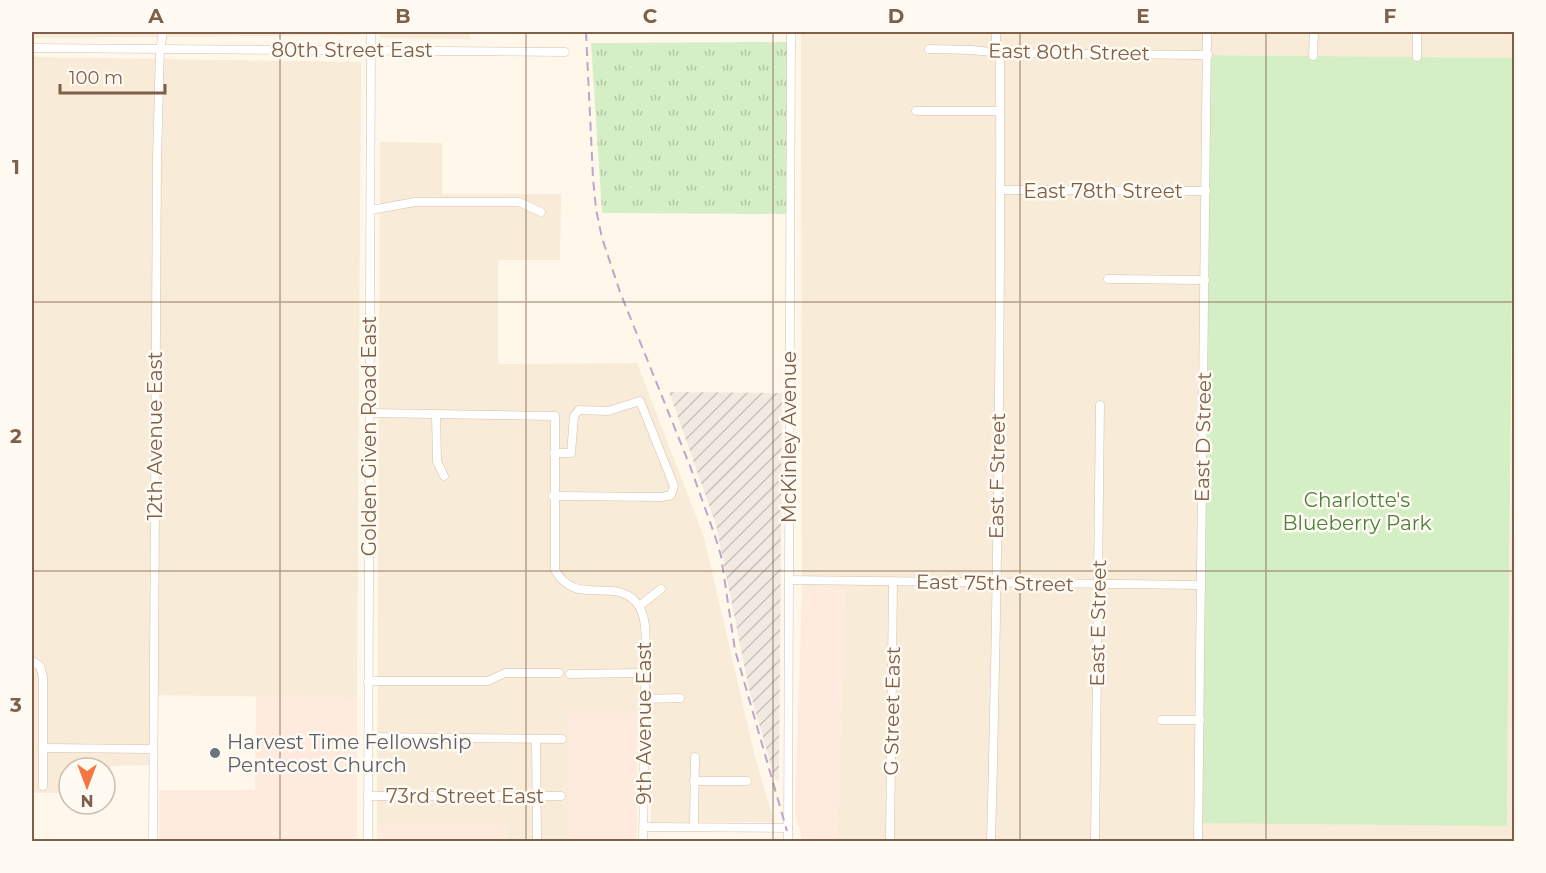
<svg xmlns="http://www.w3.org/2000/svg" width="1546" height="873" viewBox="0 0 1546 873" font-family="Montserrat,sans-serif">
  <defs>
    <pattern id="industrial-furrows" width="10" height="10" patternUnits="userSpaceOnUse" patternTransform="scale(1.5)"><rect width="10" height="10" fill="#f0eae3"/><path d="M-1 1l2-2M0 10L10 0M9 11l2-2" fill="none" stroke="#c8c1ba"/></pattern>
    <pattern id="grass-tufts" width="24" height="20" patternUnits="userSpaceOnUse" patternTransform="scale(1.5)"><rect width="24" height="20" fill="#d4efc6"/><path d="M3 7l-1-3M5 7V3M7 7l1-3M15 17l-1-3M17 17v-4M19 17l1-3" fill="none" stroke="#b1c5a3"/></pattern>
  </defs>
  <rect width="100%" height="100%" fill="#fff8ea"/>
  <g fill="#f8ebd7">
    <polygon points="32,32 361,32 361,35 32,38"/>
    <polygon points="380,32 469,32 470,39 380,38"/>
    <polygon points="801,32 1514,32 1514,58 1208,55 1507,826 1514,217 1514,841 837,841 845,589 802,588"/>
    <polygon points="32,57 361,62 357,698 149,695 149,765 111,766 111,793 105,793 105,768 69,768 69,793 32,793"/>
    <polygon points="380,142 442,143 442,194 561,194 560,260 498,260 498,364 637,363 704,537 754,753 774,822 651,823 652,714 569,713 568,841 506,841 506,825 377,824"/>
  </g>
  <g fill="#ffeade">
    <polygon points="802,588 845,589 837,841 802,841 795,812"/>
    <polygon points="256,697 357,698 357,841 159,841 159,790 255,790"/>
    <polygon points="569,713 638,713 637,841 568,841"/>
    <polygon points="377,824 506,825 506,841 377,841"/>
  </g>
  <polygon fill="url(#industrial-furrows)" points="669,392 782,393 779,779 777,781 775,779 749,689 716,525"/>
  <polygon fill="url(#grass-tufts)" points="787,42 787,214 602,213 591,43"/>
  <polygon fill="#d4efc6" points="1208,55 1514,58 1507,826 1199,823"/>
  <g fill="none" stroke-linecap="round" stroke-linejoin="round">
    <defs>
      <g id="minor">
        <polyline points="1417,32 1417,57"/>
        <polyline points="32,48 565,52"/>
        <polyline points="929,49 972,50 1000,53 1208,55"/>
        <polyline points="1313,56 1314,32"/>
        <polyline points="916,111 1000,111"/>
        <polyline points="1000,190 1206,191"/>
        <polyline points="371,210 415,202 519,202 541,212"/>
        <polyline points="1108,279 1205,280"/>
        <path d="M 370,413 L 555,416 L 555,570 C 576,607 611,577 635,601 C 641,607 644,617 645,626 C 647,652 645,678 645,704 C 644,750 644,796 643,842"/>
        <polyline points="436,414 437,461 444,476"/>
        <polyline points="553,496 662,497 671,495 674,486 640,401 608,411 579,410 574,416 571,453 554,453"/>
        <polyline points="789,580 1201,585"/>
        <polyline points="639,606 661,589"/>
        <polyline points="32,661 40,666 43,677 43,786"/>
        <polyline points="570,674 645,673"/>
        <polyline points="368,681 488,681 505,673 559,673"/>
        <polyline points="645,699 680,698"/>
        <polyline points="1161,720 1200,720"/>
        <polyline points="368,737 562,739"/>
        <polyline points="536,739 537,842"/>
        <polyline points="43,748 153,749"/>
        <polyline points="694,781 747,781"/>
        <polyline points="368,796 561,796"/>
        <polyline points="644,827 788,828"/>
        <polyline points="694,827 695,757"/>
        <polyline points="153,842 157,159 160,50 163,32"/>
        <polyline points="368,842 371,32"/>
        <polyline points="788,842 791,32"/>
        <polyline points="890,842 893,581"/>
        <path d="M 991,842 C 998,579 1001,316 1000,53 L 996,46 L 996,32"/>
        <polyline points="1095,842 1100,405"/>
        <polyline points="1198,842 1207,32"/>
      </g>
    </defs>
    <use href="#minor" stroke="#d4c1ad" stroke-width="9"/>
    <use href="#minor" stroke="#fff" stroke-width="8"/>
    <polyline stroke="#bda5cc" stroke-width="2" stroke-dasharray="9 6" stroke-linecap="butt" points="586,32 593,178 596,209 602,238 620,292 690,466 715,536 721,556 735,650 787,831"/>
  </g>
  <path fill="none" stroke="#7e5f49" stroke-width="1.5" stroke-opacity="0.55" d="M 280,32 L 280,842M 526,32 L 526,842M 773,32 L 773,842M 1020,32 L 1020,842M 1266,32 L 1266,842M 32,302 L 1514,302M 32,571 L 1514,571"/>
  <circle fill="#6b7280" stroke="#fffbf3" stroke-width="2" cx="215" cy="753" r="6"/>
  <g text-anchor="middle" stroke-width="5" stroke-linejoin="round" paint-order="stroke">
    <g font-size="20" fill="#7e5f49" stroke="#fffbf3">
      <text x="352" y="57">80th Street East</text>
      <text transform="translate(1069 52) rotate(1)" y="7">East 80th Street</text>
      <text x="1103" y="198">East 78th Street</text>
      <text transform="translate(155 436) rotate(-90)" y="7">12th Avenue East</text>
      <text transform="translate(369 436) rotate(-90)" y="7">Golden Given Road East</text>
      <text transform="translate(789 437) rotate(-90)" y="7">McKinley Avenue</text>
      <text transform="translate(1203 437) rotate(-89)" y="7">East D Street</text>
      <text transform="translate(997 476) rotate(-89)" y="7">East F Street</text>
      <text transform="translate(995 583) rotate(1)" y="7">East 75th Street</text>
      <text transform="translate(1098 623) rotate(-89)" y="7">East E Street</text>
      <text transform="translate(892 711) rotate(-89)" y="7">G Street East</text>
      <text transform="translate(644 723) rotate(-90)" y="7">9th Avenue East</text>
      <text x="465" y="803">73rd Street East</text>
    </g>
    <g font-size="20" fill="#4c7f3c" stroke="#fffbf3">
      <text x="1357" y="507">Charlotte's<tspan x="1357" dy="23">Blueberry Park</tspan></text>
    </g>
    <g font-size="20" fill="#5b616d" stroke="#fffbf3" text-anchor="start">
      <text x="227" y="749">Harvest Time Fellowship<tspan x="227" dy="23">Pentecost Church</tspan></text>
    </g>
  </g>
  <rect width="1546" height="873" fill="none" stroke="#fffbf3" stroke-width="66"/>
  <g transform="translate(87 786) rotate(180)"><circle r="28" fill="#fffbf3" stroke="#cbbdaf" stroke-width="1.5"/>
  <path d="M0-4.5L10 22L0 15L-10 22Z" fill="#f67642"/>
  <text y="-9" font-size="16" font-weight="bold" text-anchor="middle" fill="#7e5f49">N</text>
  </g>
  <path d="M60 84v9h105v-9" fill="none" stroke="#7e5f49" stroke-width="3"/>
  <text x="69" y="84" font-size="18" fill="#7e5f49" stroke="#fffbf3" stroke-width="4.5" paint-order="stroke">100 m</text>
  <rect x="33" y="33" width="1480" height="807" fill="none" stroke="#7e5f49" stroke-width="2"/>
  <g font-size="20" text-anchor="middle" font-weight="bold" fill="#7e5f49">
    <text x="156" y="23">A</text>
    <text x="403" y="23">B</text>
    <text x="650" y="23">C</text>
    <text x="896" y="23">D</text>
    <text x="1143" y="23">E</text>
    <text x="1390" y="23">F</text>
    <text x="16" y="174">1</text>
    <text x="16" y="443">2</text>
    <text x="16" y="712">3</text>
  </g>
</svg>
